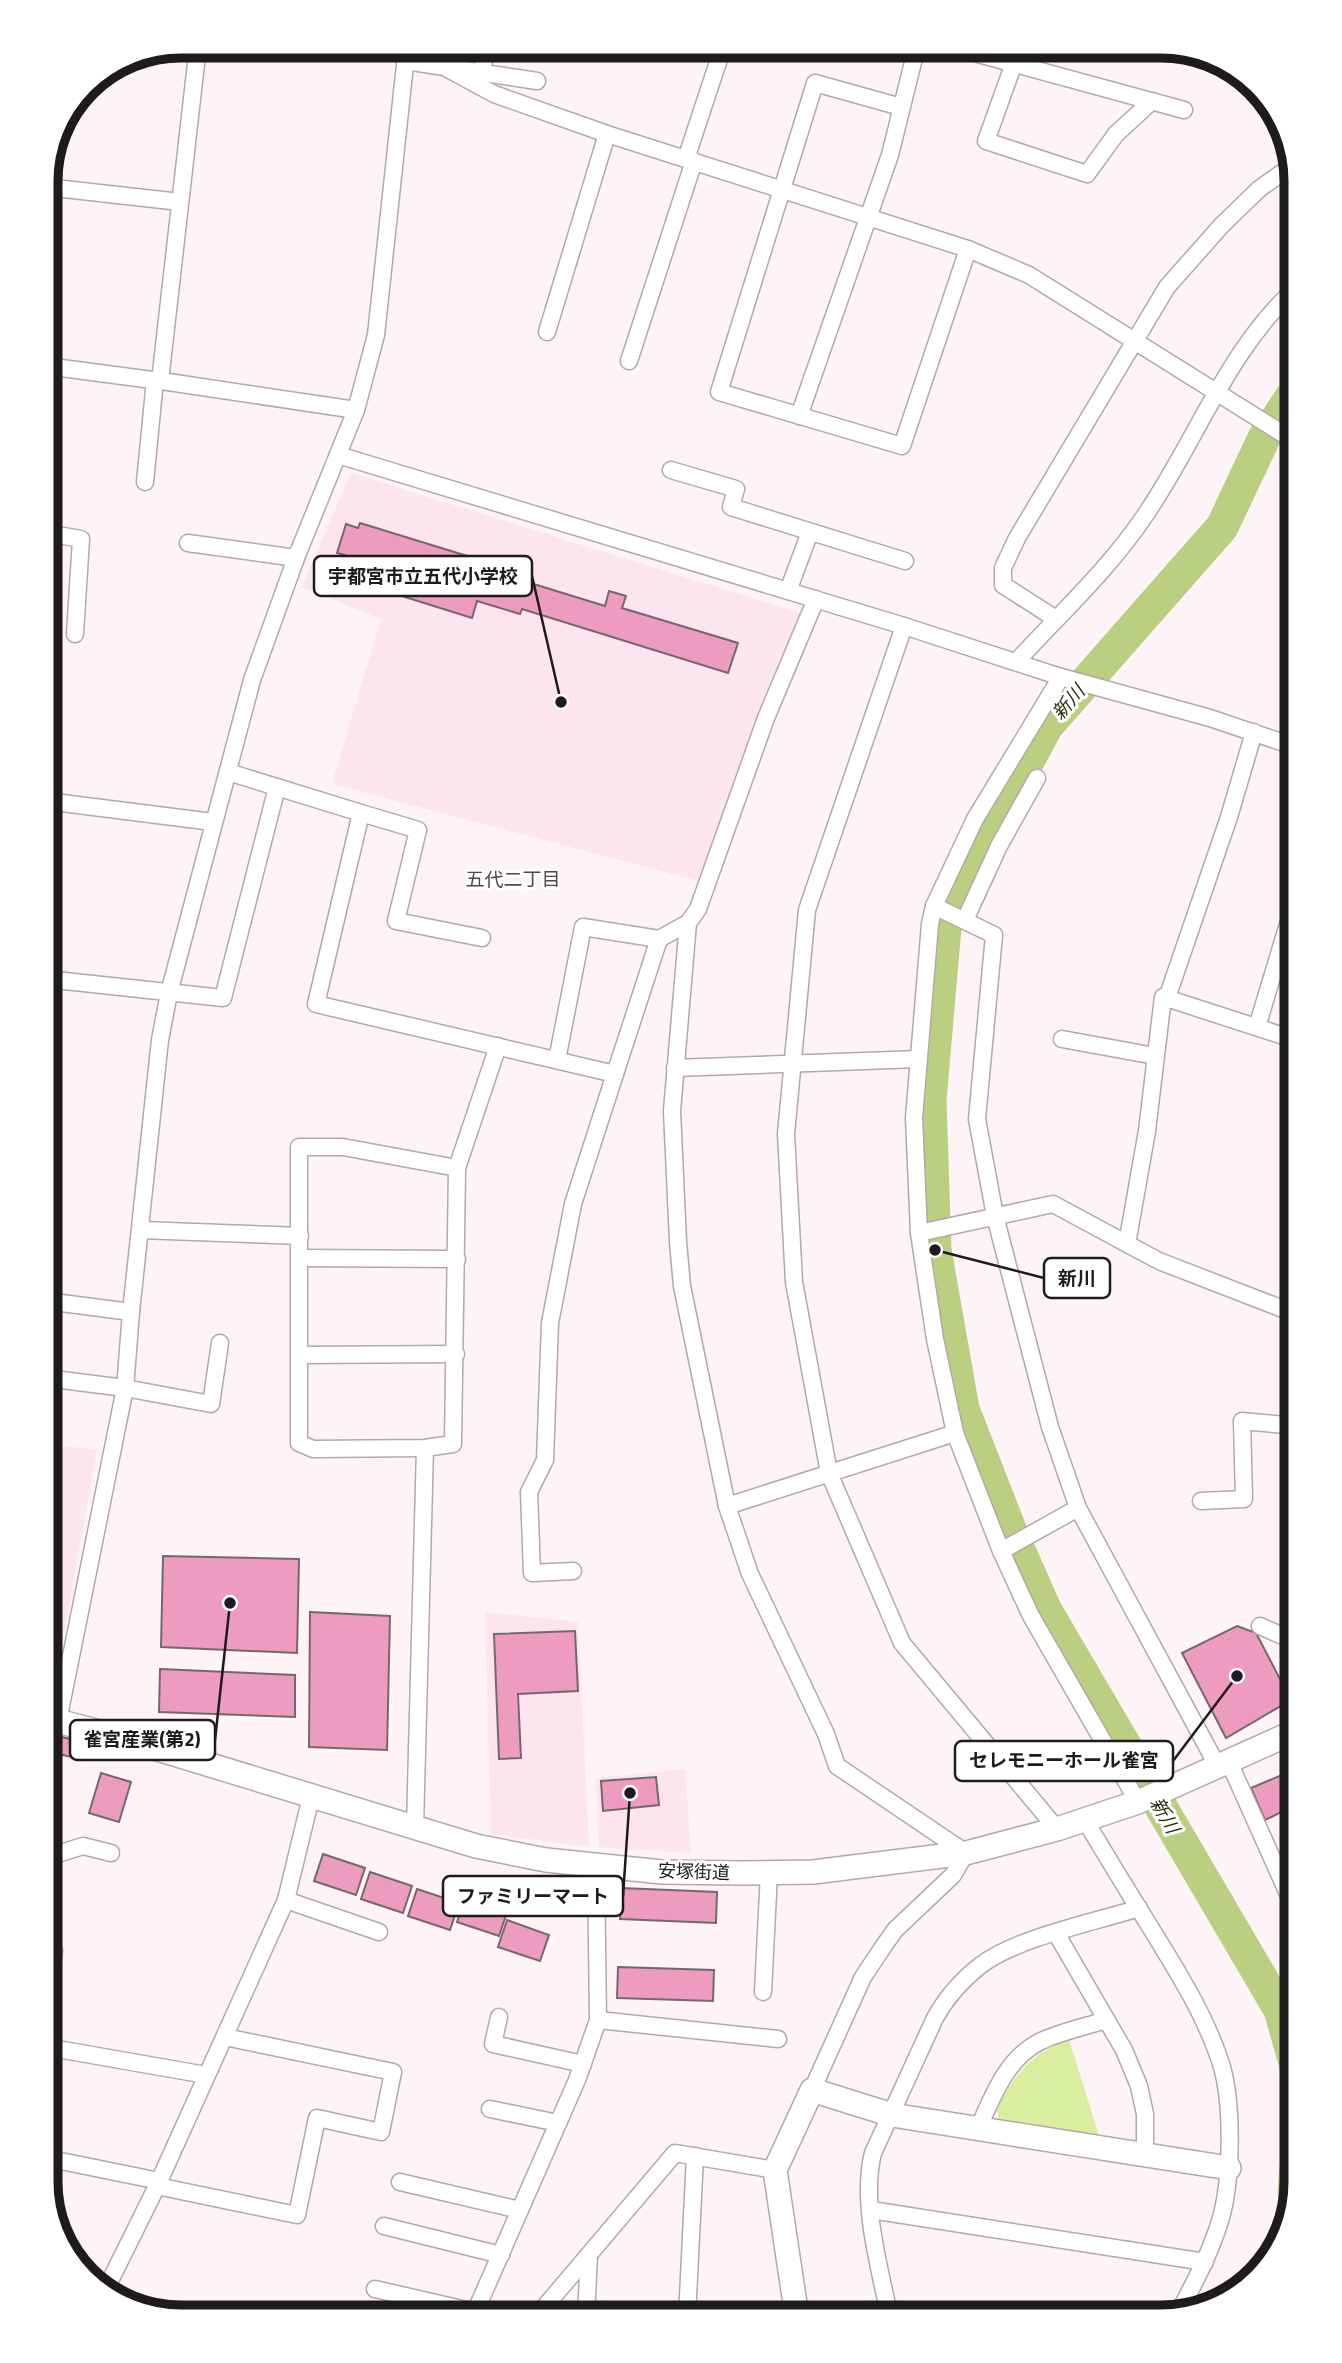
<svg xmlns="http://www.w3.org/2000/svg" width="1342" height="2363" viewBox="0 0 1342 2363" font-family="'Titillium Web','Noto Sans JP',sans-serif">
  <rect width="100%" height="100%" fill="#fef3f7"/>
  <g fill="#fce5ee">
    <polygon points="351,473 800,613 699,881 332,784 381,619 302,587"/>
    <polygon points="46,1444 97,1450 52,1699 46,1698"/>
    <polygon points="485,1612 578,1622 589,1847 491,1834"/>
    <polygon points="685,1769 691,1853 599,1847 596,1778"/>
  </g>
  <path fill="#d9ee9f" d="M 1069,2039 L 1099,2136 L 1000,2123 L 996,2109 C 1016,2073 1030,2054 1069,2039 Z"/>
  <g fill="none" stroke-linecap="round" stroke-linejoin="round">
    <g stroke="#bacf7f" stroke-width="33">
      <polyline points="1296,2066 1280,2010 1045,1609 1011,1532 963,1409 935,1250 930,1100 945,927 970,868 1047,726 1222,527 1264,438 1296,390"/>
      <polyline points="1294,2192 1296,2167"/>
    </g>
  </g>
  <g fill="#ed9bbe" stroke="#75686d" stroke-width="2">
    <polygon points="360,523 477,559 475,566 605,606 609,591 626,596 622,608 738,643 728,673 522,609 520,614 477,601 472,618 338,576 345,555 337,553 346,524 358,528"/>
    <polygon points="46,1113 54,1114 52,1138 46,1138"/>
    <polygon points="163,1556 299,1559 297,1653 161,1647"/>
    <polygon points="310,1612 390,1616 387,1750 309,1747"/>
    <polygon points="1237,1626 1256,1633 1291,1700 1226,1738 1182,1653"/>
    <polygon points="575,1631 578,1691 518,1694 521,1758 499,1759 494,1634"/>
    <polygon points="160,1669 295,1675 295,1717 159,1712"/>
    <polygon points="62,1737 89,1744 86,1760 58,1754"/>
    <polygon points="46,1738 54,1739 48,1769 46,1769"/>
    <polygon points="1296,1769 1296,1805 1265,1820 1251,1788"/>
    <polygon points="101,1773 131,1782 119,1822 89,1813"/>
    <polygon points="656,1777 659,1805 603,1811 601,1781"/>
    <polygon points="1296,1831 1296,1854 1290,1857 1281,1838"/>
    <polygon points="323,1854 365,1868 356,1895 314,1881"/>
    <polygon points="370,1872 412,1886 403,1913 361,1899"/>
    <polygon points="621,1888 717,1892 716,1923 620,1919"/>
    <polygon points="417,1889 459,1903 450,1930 408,1916"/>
    <polygon points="466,1895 508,1909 499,1936 457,1922"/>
    <polygon points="507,1920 549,1935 540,1961 498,1947"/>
    <polygon points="618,1967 714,1970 713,2001 617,1998"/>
  </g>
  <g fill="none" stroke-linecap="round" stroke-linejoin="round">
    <defs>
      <g id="street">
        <polyline points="949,46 1184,110"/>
        <polyline points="405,61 537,81"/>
        <polyline points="1014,63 986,141 1087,174 1116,134 1152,101"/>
        <polyline points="446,68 494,94 607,134 968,249 1029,275 1296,442"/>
        <polyline points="482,74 486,46"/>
        <polyline points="901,107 815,83 719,392 902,446 968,249"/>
        <polyline points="686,159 723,47"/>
        <polyline points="46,187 180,202"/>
        <polyline points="547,332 607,134"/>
        <polyline points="629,361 694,161"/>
        <polyline points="46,366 160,381 198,46"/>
        <polyline points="799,416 890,155 917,46"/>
        <polyline points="338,455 904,626 1061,677 1210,718 1296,747"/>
        <polyline points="671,470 736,489 731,507 905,561"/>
        <polyline points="145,482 155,380 356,410"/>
        <polyline points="46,533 81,539 75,634"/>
        <polyline points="188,543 296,558"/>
        <polyline points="788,591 810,532"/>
        <polyline points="1056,619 1003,585 1003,568 1017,538 1167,287 1221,226 1259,189 1293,165"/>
        <polyline points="904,626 807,910 786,1134 794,1282 829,1473 902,1643 1057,1829"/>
        <path d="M 1016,662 C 1060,614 1110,568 1146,514 C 1197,439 1228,349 1296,288"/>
        <polyline points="1061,677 975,819 934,906 930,924 914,1118 919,1233 935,1339 955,1433 1001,1551 1031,1616 1138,1802"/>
        <polyline points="228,772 361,813 316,1004 615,1074 659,939"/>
        <polyline points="46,801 213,822"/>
        <polyline points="361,813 418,830 396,921 482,938"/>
        <polyline points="934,906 994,935 977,1119 995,1216 1050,1427 1078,1508 1218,1767"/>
        <polyline points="965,920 999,846 1037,778"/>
        <polyline points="46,979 223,998 277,787"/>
        <polyline points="1167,998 1229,817 1254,732"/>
        <polyline points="1257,1027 1289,921"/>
        <polyline points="1062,1039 1155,1056"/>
        <polyline points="557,1060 583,927 659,939 688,923"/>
        <polyline points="675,1068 919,1059"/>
        <polyline points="457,1168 453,1444 425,1448 313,1449 299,1443 299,1147 343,1147 457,1168 498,1046"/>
        <polyline points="140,1230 300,1236"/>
        <polyline points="919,1233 1053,1204 1159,1261 1296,1314"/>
        <polyline points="1127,1244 1147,1131 1163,997 1296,1040"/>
        <polyline points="300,1258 457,1259"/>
        <polyline points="46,1301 131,1312"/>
        <polyline points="300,1355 456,1354"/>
        <polyline points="46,1378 125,1388 211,1404 220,1343"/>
        <polyline points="1201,1501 1244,1499 1242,1421 1296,1426"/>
        <polyline points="727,1506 955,1433"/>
        <polyline points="1001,1551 1078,1508"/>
        <polyline points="573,1571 532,1573 529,1492 545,1460 550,1323 573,1204 615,1074"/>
        <polyline points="1260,1626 1296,1642"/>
        <polyline points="58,1721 125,1388 131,1312 160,1040 169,993 252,680 296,558 356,410 376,335 407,46"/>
        <polyline points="1229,1762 1294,1907"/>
        <path d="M 1085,1820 C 1107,1857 1129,1893 1152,1930 C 1179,1974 1207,2018 1222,2067 C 1233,2107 1232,2182 1220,2221 C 1210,2254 1194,2283 1178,2314"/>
        <polyline points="415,1827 425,1448"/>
        <polyline points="46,1853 54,1855 83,1846 111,1853"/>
        <polyline points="286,1900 379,1932"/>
        <polyline points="1056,1933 1124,2050 1139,2086 1145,2114 1145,2155"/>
        <polyline points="763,1992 769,1873"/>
        <polyline points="46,2010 54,1951"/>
        <polyline points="499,2017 493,2044 583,2064"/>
        <polyline points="598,2020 778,2039"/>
        <polyline points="46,2047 206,2075"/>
        <polyline points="812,2090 863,1977 883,1947 895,1930 953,1875 966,1853 837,1766 826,1734 750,1574 727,1506 682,1286 678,1242 672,1111 688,923 698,909 766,718 816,599"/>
        <polyline points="490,2109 558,2123"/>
        <path d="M 978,2129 C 992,2098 1006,2059 1039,2042 C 1059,2032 1084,2027 1106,2020"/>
        <polyline points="51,2159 159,2181"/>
        <polyline points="400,2182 520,2210"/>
        <polyline points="157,2186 297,2215 317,2118 381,2132 393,2072 225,2037"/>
        <polyline points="871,2210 1205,2262"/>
        <polyline points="384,2226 501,2255"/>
        <polyline points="375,2289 475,2312"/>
        <polyline points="104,2293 157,2186 286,1900 311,1797"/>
        <polyline points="473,2317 577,2080 598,2020 596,1865"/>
        <polyline points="536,2317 675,2153 775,2170"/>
        <polyline points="586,2317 589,2255"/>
        <polyline points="687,2317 695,2156"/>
        <path d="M 940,2317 L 888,2309 C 878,2262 861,2200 873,2153 L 935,2018 C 946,1998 963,1979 981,1965 C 1016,1938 1095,1922 1139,1908"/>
      </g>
      <g id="secondary">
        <polyline points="46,1718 115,1736 476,1846 546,1860 662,1872 742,1873 813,1872 966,1853 1057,1829 1138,1802 1296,1731"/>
        <polyline points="797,2317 775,2170 812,2090 892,2115 1229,2168"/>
      </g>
    </defs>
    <use href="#street" stroke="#b5a7ac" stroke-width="19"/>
    <use href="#secondary" stroke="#b5a7ac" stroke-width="26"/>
    <use href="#street" stroke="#fff" stroke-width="16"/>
    <use href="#secondary" stroke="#fff" stroke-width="23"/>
  </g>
  <g text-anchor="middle" stroke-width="6" stroke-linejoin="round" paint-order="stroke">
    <g font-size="18" fill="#1f1a1c" stroke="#fff">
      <text transform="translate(694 1872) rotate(2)" y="6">安塚街道</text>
    </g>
    <g font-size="19" font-style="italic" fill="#272f0c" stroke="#fff">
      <text transform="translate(1068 702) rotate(-49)" y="7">新川</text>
      <text transform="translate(1165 1815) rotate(60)" y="7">新川</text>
    </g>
    <g font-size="19" fill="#52464b" stroke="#fff">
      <text x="513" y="886">五代二丁目</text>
    </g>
  </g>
  <path d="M0 0H1342V2363H0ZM181 58H1161A123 123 0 0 1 1284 181V2182A123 123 0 0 1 1161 2305H181A123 123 0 0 1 58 2182V181A123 123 0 0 1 181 58Z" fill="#fff" fill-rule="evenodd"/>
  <path fill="none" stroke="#1f1a1c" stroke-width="9" d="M181 58H1161A123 123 0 0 1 1284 181V2182A123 123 0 0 1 1161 2305H181A123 123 0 0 1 58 2182V181A123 123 0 0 1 181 58Z"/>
  <path fill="none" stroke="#1f1a1c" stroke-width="2.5" d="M561 702L532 576M935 1250L1044 1278M230 1603L215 1740M1237 1676L1173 1761M630 1793L623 1896"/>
  <g fill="#1f1a1c" stroke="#fff" stroke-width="2.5">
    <circle cx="561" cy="702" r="7"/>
    <circle cx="935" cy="1250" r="7"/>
    <circle cx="230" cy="1603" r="7"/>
    <circle cx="1237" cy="1676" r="7"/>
    <circle cx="630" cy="1793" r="7"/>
  </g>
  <g fill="#fff" stroke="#1f1a1c" stroke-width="2.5">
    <rect x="314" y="556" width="218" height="40" rx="7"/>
    <rect x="1044" y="1258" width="66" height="40" rx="7"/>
    <rect x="70" y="1720" width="145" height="40" rx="7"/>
    <rect x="955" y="1741" width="218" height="40" rx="7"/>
    <rect x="443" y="1876" width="180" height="40" rx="7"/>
  </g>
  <g font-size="19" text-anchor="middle" font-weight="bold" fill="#1f1a1c">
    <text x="423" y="583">宇都宮市立五代小学校</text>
    <text x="1077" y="1285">新川</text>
    <text x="142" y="1746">雀宮産業(第2)</text>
    <text x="1064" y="1767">セレモニーホール雀宮</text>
    <text x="533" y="1903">ファミリーマート</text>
  </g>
</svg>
